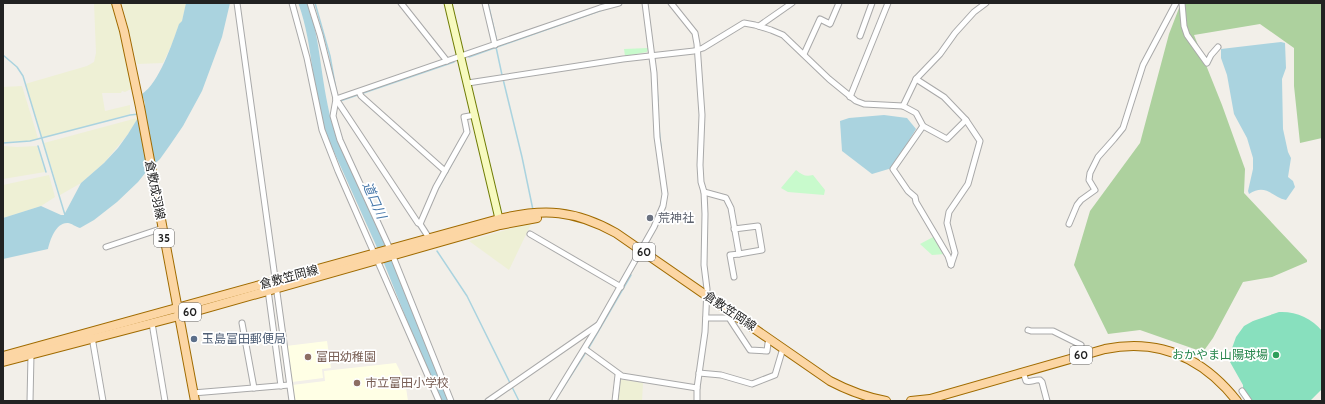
<svg xmlns="http://www.w3.org/2000/svg" width="1325" height="404" viewBox="0 0 1325 404" font-family="Cabin,'Noto Sans JP',sans-serif">
  <rect width="100%" height="100%" fill="#f2efe9"/>
  <g fill="#ffffe5">
    <polygon points="327,341 331,368 322,369 323,378 292,382 286,346"/>
    <polygon points="396,363 405,381 408,401 295,401 292,385 325,381 324,371"/>
  </g>
  <g fill="#eef0d5">
    <polygon points="94,3 113,3 116,12 133,88 125,92 122,91 121,93 102,93 105,111 130,105 130,114 50,136 42,137 25,84 87,66 94,62 96,53"/>
    <polygon points="122,3 186,3 182,21 179,25 172,44 163,63 137,64"/>
    <polygon points="22,86 38,138 30,141 3,142 3,87"/>
    <polygon points="137,118 137,120 128,134 104,163 81,183 60,195 44,143"/>
    <polygon points="3,146 17,147 37,146 45,172 3,179"/>
    <polygon points="49,175 55,197 41,206 3,218 3,185"/>
    <polygon points="532,222 509,270 469,241"/>
    <polygon points="619,379 643,383 642,401 617,401"/>
  </g>
  <polygon fill="#add19e" points="1181,3 1322,3 1322,138 1300,143 1294,86 1294,48 1260,24 1194,35 1222,105 1245,169 1244,193 1307,260 1307,262 1272,277 1243,282 1213,338 1203,352 1140,330 1108,334 1074,265 1090,211 1140,143 1169,34"/>
  <g fill="#c8facc">
    <polygon points="648,48 647,52 625,56 624,49"/>
    <path d="M 796,170 C 802,175 806,177 813,175 L 825,190 L 824,195 L 788,192 L 781,188 Z"/>
    <polygon points="935,236 945,254 932,255 920,244"/>
  </g>
  <path fill="#88e0be" d="M 1279,312 C 1295,311 1312,318 1322,331 L 1322,389 L 1310,401 L 1252,401 L 1243,390 L 1243,385 L 1230,362 L 1231,351 L 1236,337 L 1244,326 L 1253,321 Z"/>
  <g fill="#aad3df">
    <path d="M 186,3 L 230,3 L 222,37 L 202,91 L 183,126 L 170,145 L 160,159 L 146,172 L 138,182 L 117,202 L 94,220 L 80,228 C 76,227 71,223 68,223 C 56,222 50,240 48,249 L 3,259 L 3,218 L 41,206 L 61,215 L 64,215 L 81,183 L 104,163 L 118,148 L 128,134 L 144,108 L 145,104 L 142,94 C 159,83 172,44 179,24 L 182,21 Z"/>
    <path d="M 1281,42 L 1285,43 L 1286,68 L 1282,79 L 1283,129 L 1288,152 L 1291,158 L 1288,177 L 1293,181 L 1295,187 L 1286,200 C 1272,197 1266,183 1249,194 L 1248,191 L 1253,169 L 1253,158 L 1247,138 L 1234,114 L 1227,75 L 1221,58 L 1221,49 Z"/>
    <polygon points="884,115 907,118 916,129 892,168 872,174 842,151 840,121 849,118"/>
  </g>
  <g fill="none" stroke-linecap="round" stroke-linejoin="round">
    <g stroke="#aad3df" stroke-width="1.5">
      <polyline points="315,3 330,56 336,90"/>
      <polyline points="488,3 497,42"/>
      <polyline points="496,47 502,75"/>
      <polyline points="3,55 17,67 23,76 65,215"/>
      <polyline points="469,57 605,9"/>
      <polyline points="503,79 522,157 533,210"/>
      <polyline points="657,91 658,101"/>
      <polyline points="340,101 454,62"/>
      <polyline points="659,129 661,147"/>
      <polyline points="3,143 30,141 130,115 139,114"/>
      <polyline points="38,146 46,172"/>
      <polyline points="438,189 469,133"/>
      <polyline points="437,251 467,296 510,383"/>
      <polyline points="588,349 631,275"/>
      <polyline points="512,387 519,401"/>
      <polyline points="561,391 586,352"/>
    </g>
    <path stroke="#aad3df" stroke-width="9" d="M 303,3 C 318,45 316,91 330,132 L 388,261 L 444,401"/>
    <defs>
      <g id="street">
        <polyline points="237,3 292,401"/>
        <polyline points="292,3 307,58 322,130 338,171 439,401"/>
        <polyline points="310,3 320,35 336,99 418,223 420,224 429,238"/>
        <polyline points="401,3 447,61"/>
        <polyline points="485,3 495,45"/>
        <polyline points="671,3 695,33 697,44 702,115 700,165 701,182 704,192 705,214 704,265 707,289 705,332 697,388 697,401"/>
        <polyline points="1182,3 1184,26 1187,35 1207,63 1211,55 1218,47"/>
        <polyline points="759,26 792,3"/>
        <polyline points="860,36 872,3"/>
        <polyline points="804,54 820,19 830,24 839,3"/>
        <polyline points="916,79 944,97 966,120 980,141 968,184 949,212 947,223 955,253 951,265"/>
        <polyline points="468,83 623,59 694,51 703,48 744,23 755,25 771,30 783,35 829,79 856,101 864,104 903,106 916,113 923,126 893,169 908,191 915,197 916,202 948,256 951,265"/>
        <polyline points="359,92 361,96 445,171"/>
        <polyline points="850,97 888,3"/>
        <polyline points="336,99 333,116 340,140 390,249 451,401"/>
        <polyline points="336,99 551,25 600,8 619,3"/>
        <polyline points="903,106 916,79 940,54 955,33 974,12 986,3"/>
        <polyline points="923,126 947,139 966,120"/>
        <polyline points="704,192 726,198 731,208 739,254 730,255 734,277"/>
        <polyline points="420,224 436,187 467,132 464,117 475,115"/>
        <polyline points="1069,224 1077,205 1081,200 1095,190 1089,180 1090,173 1098,157 1114,139 1123,128 1143,65 1176,3"/>
        <polyline points="734,229 758,226 762,250 739,254"/>
        <polyline points="530,234 621,287"/>
        <polyline points="106,247 163,228"/>
        <polyline points="268,290 281,386"/>
        <polyline points="706,318 729,318 750,350 767,351 768,343"/>
        <polyline points="152,323 165,401"/>
        <polyline points="242,323 254,388"/>
        <polyline points="1028,330 1031,331 1053,331 1081,345"/>
        <polyline points="92,337 103,401"/>
        <polyline points="585,349 622,376 697,388"/>
        <path d="M 1023,372 L 1026,381 C 1030,383 1035,379 1040,380 L 1042,382 L 1047,401"/>
        <polyline points="699,373 721,375 752,384 775,375 783,348"/>
        <polyline points="1242,391 1249,401"/>
        <polyline points="193,393 289,385"/>
        <polyline points="30,401 31,355"/>
        <polyline points="488,401 598,325"/>
        <polyline points="552,401 595,331 654,227 663,206 665,194 657,137 654,73 645,3"/>
        <polyline points="615,401 618,375"/>
      </g>
      <polyline id="secondary" points="448,3 500,223"/>
      <g id="primary">
        <polyline points="116,3 124,31 140,107 195,401"/>
        <path d="M 3,356 L 499,219 C 544,208 575,210 616,233 L 830,381 C 849,391 865,397 886,401"/>
        <polyline points="3,362 179,316 433,244 500,225 537,218"/>
        <path d="M 911,401 L 930,399 L 1105,349 C 1159,338 1203,358 1237,401"/>
      </g>
    </defs>
    <use href="#street" stroke="#a9a9a9" stroke-width="7"/>
    <use href="#secondary" stroke="#707d05" stroke-width="9"/>
    <use href="#primary" stroke="#a06b00" stroke-width="10"/>
    <use href="#street" stroke="#fff" stroke-width="5"/>
    <use href="#secondary" stroke="#f7fabf" stroke-width="7"/>
    <use href="#primary" stroke="#fcd6a4" stroke-width="8"/>
  </g>
  <circle fill="#6b7280" stroke="#fff" stroke-width="1.5" cx="650" cy="218" r="4"/>
  <circle fill="#5c6f8a" stroke="#fff" stroke-width="1.5" cx="194" cy="339" r="4"/>
  <circle fill="#2e9e5b" stroke="#fff" stroke-width="1.5" cx="1276" cy="355" r="4"/>
  <g fill="#8d6e63" stroke="#fff" stroke-width="1.5">
    <circle cx="308" cy="357" r="4"/>
    <circle cx="357" cy="383" r="4"/>
  </g>
  <g text-anchor="middle" stroke-width="3.5" stroke-linejoin="round" paint-order="stroke">
    <g fill="#fff" stroke="#646464" stroke-width="1">
      <rect x="154" y="229" width="20" height="18" rx="3"/>
      <rect x="633" y="243" width="22" height="18" rx="3"/>
      <rect x="179" y="303" width="22" height="18" rx="3"/>
      <rect x="1070" y="346" width="22" height="18" rx="3"/>
    </g>
    <g font-size="11" font-weight="bold" fill="#222">
      <text x="164" y="242">35</text>
      <text x="644" y="256">60</text>
      <text x="190" y="316">60</text>
      <text x="1081" y="359">60</text>
    </g>
    <g font-size="12" fill="#222" stroke="#fff">
      <text transform="translate(155 190) rotate(79)" y="4">倉敷成羽線</text>
      <text transform="translate(289 277) rotate(-15)" y="4">倉敷笠岡線</text>
      <text transform="translate(730 311) rotate(34)" y="4">倉敷笠岡線</text>
    </g>
    <g font-size="12" fill="#5b616d" stroke="#fff" text-anchor="start">
      <text x="658" y="222">荒神社</text>
    </g>
    <g font-size="12" fill="#4e5e75" stroke="#fff" text-anchor="start">
      <text x="202" y="343">玉島富田郵便局</text>
    </g>
    <g font-size="12" fill="#27864d" stroke="#fff" text-anchor="end">
      <text x="1268" y="359">おかやま山陽球場</text>
    </g>
    <g font-size="12" fill="#785e54" stroke="#fff" text-anchor="start">
      <text x="316" y="361">富田幼稚園</text>
      <text x="365" y="387">市立富田小学校</text>
    </g>
    <g font-size="13" font-style="italic" fill="#4a7aab" stroke="#fff">
      <text transform="translate(375 200) rotate(66)" y="5">道口川</text>
    </g>
  </g>
  <rect width="1325" height="404" fill="none" stroke="#222222" stroke-width="8"/>
</svg>
